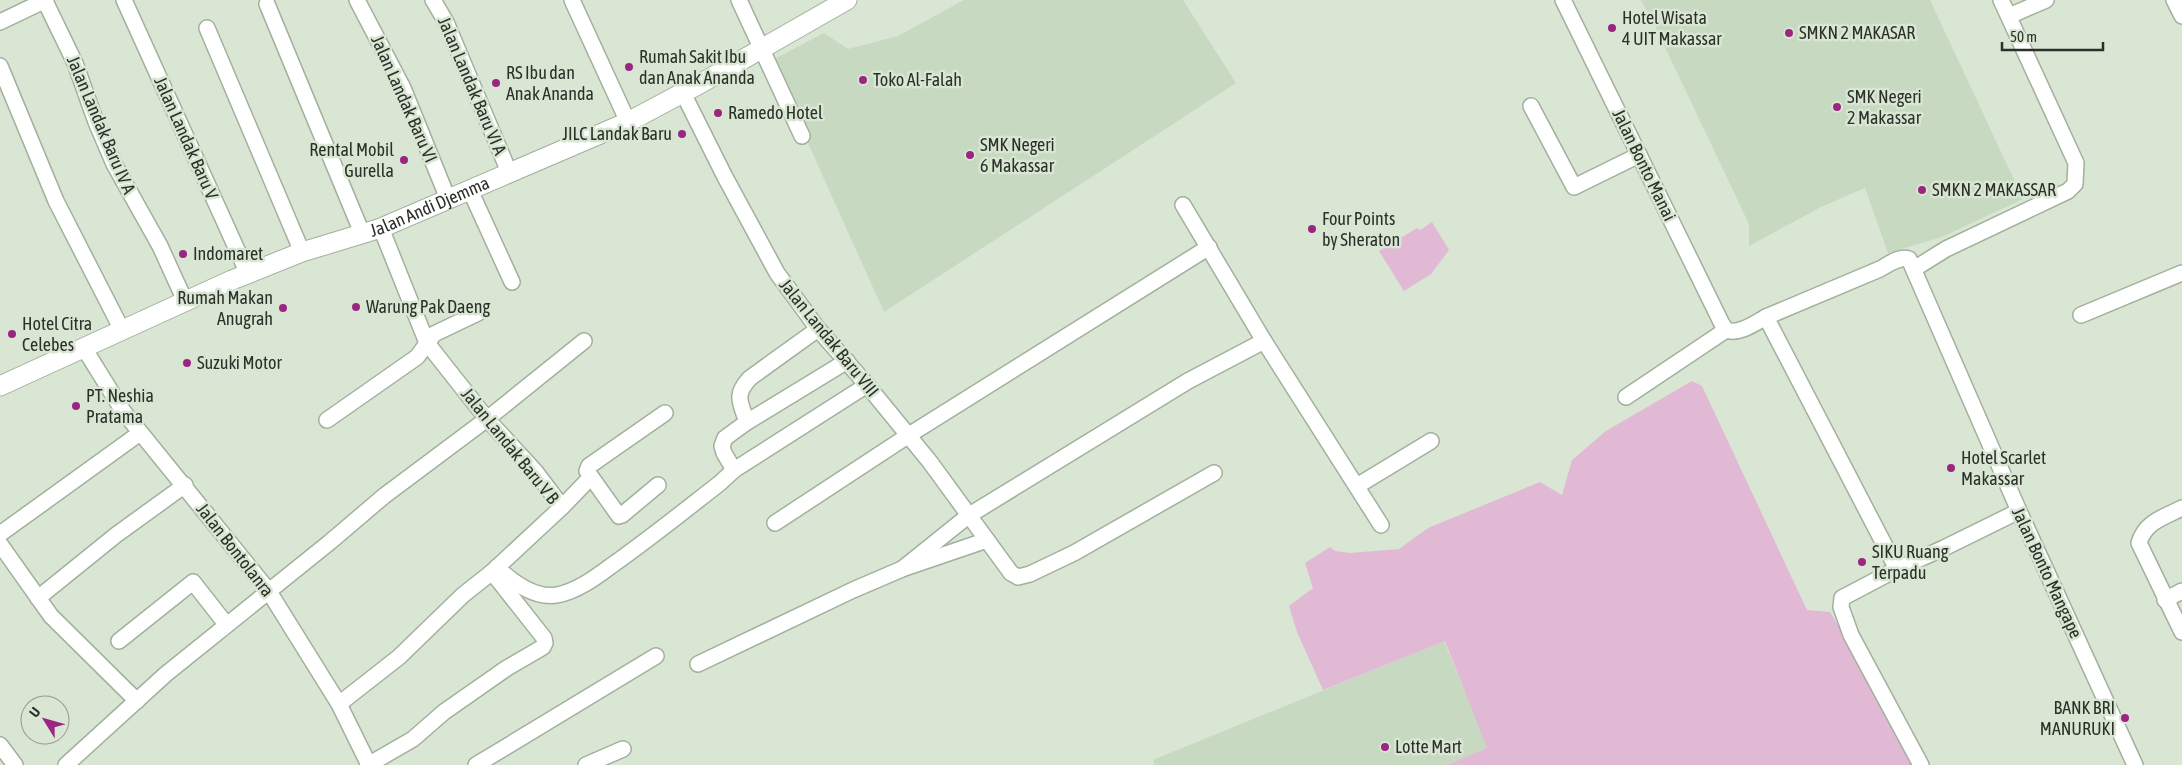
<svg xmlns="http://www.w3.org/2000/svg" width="2182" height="765" viewBox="0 0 2182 765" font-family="'Asap Condensed',sans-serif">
  <rect width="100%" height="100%" fill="#d8e6d3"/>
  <g fill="#c7d9c1">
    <polygon points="964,0 1183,0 1236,83 884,312 771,61 824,33 848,49 898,36"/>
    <polygon points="1641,0 1930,0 2023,199 1942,237 1888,253 1865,188 1821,207 1749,246 1749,224 1655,26"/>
    <polygon points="1444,641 1488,748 1447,765 1155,765 1153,760"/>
  </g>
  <g fill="#e2b9d5">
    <polygon points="1432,222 1449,250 1431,274 1404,291 1379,251 1417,228 1420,230"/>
    <polygon points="1692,381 1702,386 1807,610 1830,612 1848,641 1914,765 1447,765 1487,748 1445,641 1323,690 1297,632 1289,606 1313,588 1305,563 1330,547 1335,551 1350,553 1399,549 1428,528 1540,482 1562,495 1572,460 1606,431"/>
  </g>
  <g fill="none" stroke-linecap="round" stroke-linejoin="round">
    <defs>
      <g id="minor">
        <polyline points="124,0 248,274"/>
        <polyline points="357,0 403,88 448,199"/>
        <polyline points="433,0 446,22 509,172"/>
        <polyline points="572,0 628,122"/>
        <polyline points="739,0 802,136"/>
        <polyline points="1563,0 1722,324 1726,330"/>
        <polyline points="2174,0 2182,16"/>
        <polyline points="45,1 75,63 96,122 114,164 160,246 185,301"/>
        <polyline points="267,4 362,233"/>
        <polyline points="2009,16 2046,0"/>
        <polyline points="0,22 46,0"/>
        <polyline points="207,28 302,252"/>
        <polyline points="0,66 56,201 122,330"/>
        <polyline points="683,93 725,177 777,273 818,329 867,385 930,462 1011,573 1018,577 1030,574 1074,553 1214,473"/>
        <polyline points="1531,106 1574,187 1639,155"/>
        <polyline points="470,190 512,282"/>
        <polyline points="1183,205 1264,341 1381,525"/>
        <polyline points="1914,269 1946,249 2068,191 2075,184 2076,163 2001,0"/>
        <polyline points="2081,315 2182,273"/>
        <path d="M 1766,317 L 1880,269 C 1889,264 1899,256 1909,259 L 2019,511 L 2135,765"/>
        <polyline points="84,348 123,411 268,590 339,704 369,765"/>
        <path d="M 1626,397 L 1726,330 C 1739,335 1755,323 1766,317 L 1897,569"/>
        <polyline points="327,420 417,357 434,334 478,313"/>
        <path d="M 747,422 C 740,402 734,395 750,378 L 818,329"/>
        <polyline points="734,470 724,453 722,446 725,438 747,422 847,361"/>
        <polyline points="658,485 622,515 619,516 587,471 589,466 665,413"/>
        <polyline points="1357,486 1431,441"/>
        <polyline points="562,507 590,478"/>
        <path d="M 2182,508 C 2164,517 2145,522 2139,543 L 2182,632"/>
        <polyline points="775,523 909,435 1209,247"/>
        <polyline points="0,534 140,433"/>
        <polyline points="0,544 51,616 137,701"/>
        <path d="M 497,567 C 511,582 536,599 557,595 C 577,591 595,578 611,566 C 648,540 684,511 720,483 L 734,470 L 867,385"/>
        <polyline points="902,569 968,516 1188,381 1264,341"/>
        <polyline points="38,598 116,535 185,485"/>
        <polyline points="2165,600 2182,591"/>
        <polyline points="119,641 193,582 222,619"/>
        <polyline points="698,664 853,590 902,569 987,540"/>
        <polyline points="339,704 399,657 463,595 492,572 562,507 535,471 487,419 427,343 381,228"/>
        <polyline points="0,745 15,765"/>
        <polyline points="66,765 166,674 330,542 384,496 487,419 584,341"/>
        <polyline points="368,765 413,739 444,712 507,668 543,647 545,643 544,638 492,572"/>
        <polyline points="476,765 656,656"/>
        <polyline points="586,765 623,749"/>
        <polyline points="1921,765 1851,635 1841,607 1842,598 1897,569 1944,548 2019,511"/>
      </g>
      <g id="major">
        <path id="s1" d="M 0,386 L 232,280 L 302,252 L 381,228 L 628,122 L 705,81 L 847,0"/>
      </g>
    </defs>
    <use href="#minor" stroke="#a2b09d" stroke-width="18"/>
    <use href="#major" stroke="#a2b09d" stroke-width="21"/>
    <use href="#minor" stroke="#fff" stroke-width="15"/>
    <use href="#major" stroke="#fff" stroke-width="19"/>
  </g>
  <g fill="#9b2681" stroke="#d8e6d3" stroke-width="2">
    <circle cx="1612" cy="28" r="5"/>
    <circle cx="1789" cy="33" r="5"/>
    <circle cx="629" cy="67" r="5"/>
    <circle cx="863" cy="80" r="5"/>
    <circle cx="496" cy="83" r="5"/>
    <circle cx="1837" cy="107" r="5"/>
    <circle cx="718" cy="113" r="5"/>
    <circle cx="682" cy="134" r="5"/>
    <circle cx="970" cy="155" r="5"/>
    <circle cx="404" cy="160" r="5"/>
    <circle cx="1922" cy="190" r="5"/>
    <circle cx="1312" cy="229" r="5"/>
    <circle cx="183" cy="254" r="5"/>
    <circle cx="356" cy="307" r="5"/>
    <circle cx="283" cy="308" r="5"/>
    <circle cx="12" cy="334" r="5"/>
    <circle cx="187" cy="363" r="5"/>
    <circle cx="76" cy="406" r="5"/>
    <circle cx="1951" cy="468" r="5"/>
    <circle cx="1862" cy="562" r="5"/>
    <circle cx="2125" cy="718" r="5"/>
    <circle cx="1385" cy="747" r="5"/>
  </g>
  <g text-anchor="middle" stroke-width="5" stroke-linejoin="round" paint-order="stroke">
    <g font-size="18" fill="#2b3029" stroke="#d8e6d3" text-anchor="start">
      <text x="1622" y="24">Hotel Wisata<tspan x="1622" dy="21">4 UIT Makassar</tspan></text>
      <text x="1799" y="39">SMKN 2 MAKASAR</text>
      <text x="639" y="63">Rumah Sakit Ibu<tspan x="639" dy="21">dan Anak Ananda</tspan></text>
      <text x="506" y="79">RS Ibu dan<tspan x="506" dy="21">Anak Ananda</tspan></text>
      <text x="873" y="86">Toko Al-Falah</text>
      <text x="1847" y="103">SMK Negeri<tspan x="1847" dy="21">2 Makassar</tspan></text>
      <text x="728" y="119">Ramedo Hotel</text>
      <text x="672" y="140" text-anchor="end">JILC Landak Baru</text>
      <text x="980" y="151">SMK Negeri<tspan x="980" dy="21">6 Makassar</tspan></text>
      <text x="394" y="156" text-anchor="end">Rental Mobil<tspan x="394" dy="21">Gurella</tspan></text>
      <text x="1932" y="196">SMKN 2 MAKASSAR</text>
      <text x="1322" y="225">Four Points<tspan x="1322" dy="21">by Sheraton</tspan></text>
      <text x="193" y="260">Indomaret</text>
      <text x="273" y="304" text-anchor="end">Rumah Makan<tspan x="273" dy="21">Anugrah</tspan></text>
      <text x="366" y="313">Warung Pak Daeng</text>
      <text x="22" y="330">Hotel Citra<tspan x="22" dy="21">Celebes</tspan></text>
      <text x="197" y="369">Suzuki Motor</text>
      <text x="86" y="402">PT. Neshia<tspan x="86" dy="21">Pratama</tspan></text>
      <text x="1961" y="464">Hotel Scarlet<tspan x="1961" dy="21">Makassar</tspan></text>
      <text x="1872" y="558">SIKU Ruang<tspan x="1872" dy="21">Terpadu</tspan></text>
      <text x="2115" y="714" text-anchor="end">BANK BRI<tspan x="2115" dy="21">MANURUKI</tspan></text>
      <text x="1395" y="753">Lotte Mart</text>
    </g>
    <g font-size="18" fill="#2b3029" stroke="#d8e6d3">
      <text transform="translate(472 86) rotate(67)" y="6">Jalan Landak Baru VI A</text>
      <text transform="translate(404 99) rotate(66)" y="6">Jalan Landak Baru VI</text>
      <text transform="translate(101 125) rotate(67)" y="6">Jalan Landak Baru IV A</text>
      <text transform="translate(186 138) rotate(66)" y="6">Jalan Landak Baru V</text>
      <text transform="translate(1644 165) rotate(64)" y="6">Jalan Bonto Manai</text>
      <text dy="6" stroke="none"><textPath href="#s1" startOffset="466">Jalan Andi Djemma</textPath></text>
      <text transform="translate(829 338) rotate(51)" y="6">Jalan Landak Baru VIII</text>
      <text transform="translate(510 446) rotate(51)" y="6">Jalan Landak Baru V B</text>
      <text transform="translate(235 550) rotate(52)" y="6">Jalan Bontolanra</text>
      <text transform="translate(2047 573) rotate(65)" y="6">Jalan Bonto Mangape</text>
    </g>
  </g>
  <g transform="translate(45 720) rotate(307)"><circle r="24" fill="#d8e6d3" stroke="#939d8f"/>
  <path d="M0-4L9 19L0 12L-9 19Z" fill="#9b2681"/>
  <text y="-8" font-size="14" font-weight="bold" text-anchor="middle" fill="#2b3029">U</text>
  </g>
  <path d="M2002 42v8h101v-8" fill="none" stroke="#2b3029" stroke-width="2.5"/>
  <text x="2010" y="42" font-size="15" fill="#2b3029" stroke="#d8e6d3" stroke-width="4" paint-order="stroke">50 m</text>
</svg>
